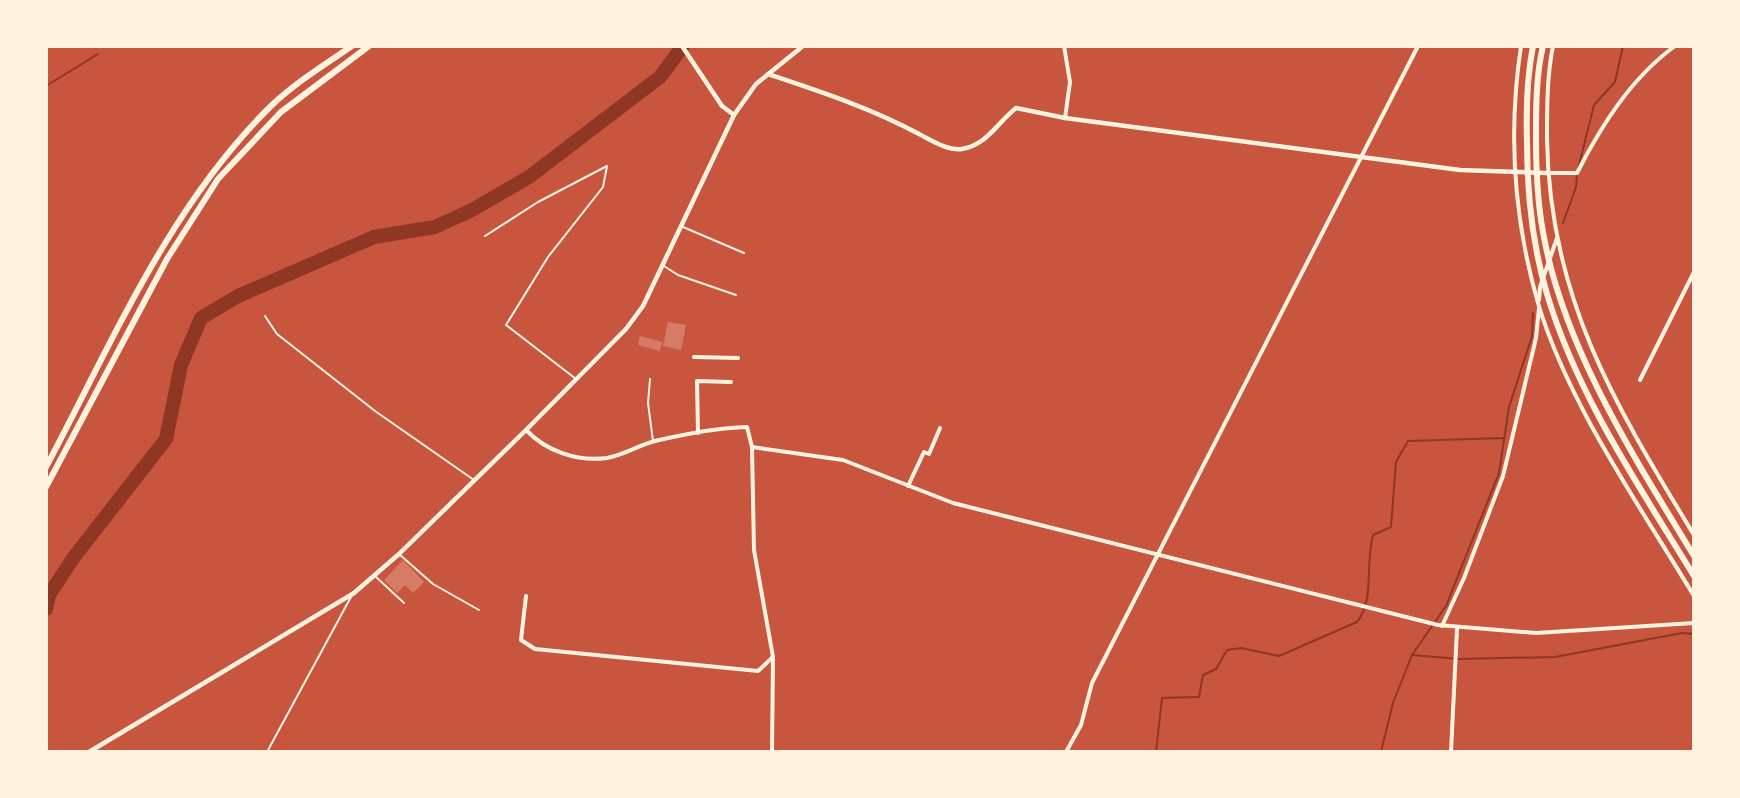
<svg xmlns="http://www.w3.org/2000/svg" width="1740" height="798" viewBox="0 0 1740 798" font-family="'IBM Plex Sans',sans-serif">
  <rect width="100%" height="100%" fill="#c8553d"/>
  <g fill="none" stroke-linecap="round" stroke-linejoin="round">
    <g stroke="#8f3625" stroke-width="2">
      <polyline points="46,86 98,54"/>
      <polyline points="1578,169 1594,105 1615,82 1623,46"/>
      <polyline points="1563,223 1576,187 1577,174"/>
      <polyline points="1412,655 1459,659 1555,657 1682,633 1694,634"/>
      <path d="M 1156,752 L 1162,698 L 1199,697 L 1203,675 L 1216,669 L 1227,650 L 1241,648 L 1279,656 L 1357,622 C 1375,600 1365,562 1373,535 L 1391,527 L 1396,462 L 1408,441 L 1504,438"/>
      <polyline points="1381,752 1393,703 1412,655 1446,606 1499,473 1509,407 1532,336 1533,313"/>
    </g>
    <polyline stroke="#8f3625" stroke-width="14" points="46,609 49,595 74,557 166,439 181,365 201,318 238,296 374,237 435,227 472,210 529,177 601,122 660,77 683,46"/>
  </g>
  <g fill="#d67c66">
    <polygon points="668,322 686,325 681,350 663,346"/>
    <polygon points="640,336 662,342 660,351 638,345"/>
    <polygon points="403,560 424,582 413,593 405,585 397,593 384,580"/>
  </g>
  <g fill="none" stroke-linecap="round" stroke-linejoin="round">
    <g stroke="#fff3e0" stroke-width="2">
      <polyline points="683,227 744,253"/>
      <polyline points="485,236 538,202 607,166 603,187 548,257 506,325 576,379"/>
      <polyline points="664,266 678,275 736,295"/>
      <polyline points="265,316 277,334 375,411 474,480"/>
      <polyline points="650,379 648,403 653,441"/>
      <polyline points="399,554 433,584 479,610"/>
      <polyline points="375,576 404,603"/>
      <polyline points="267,752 352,595"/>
    </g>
    <g stroke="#fff3e0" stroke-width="4">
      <polyline points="1064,46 1070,82 1065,118"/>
      <path d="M 1521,46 C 1508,132 1514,220 1538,303 C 1568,404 1640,506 1694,596"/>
      <path d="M 1553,46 C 1547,75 1547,108 1547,138 C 1549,297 1614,403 1694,535"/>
      <path d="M 1548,173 L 1577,173 C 1601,126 1631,78 1675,46"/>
      <polyline points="1539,300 1540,287 1557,238"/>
      <polyline points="694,357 738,358"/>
      <polyline points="1640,380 1694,272"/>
      <path d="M 526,430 C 546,451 577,462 607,458 C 624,455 639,445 655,441 C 685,434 716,428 747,427 L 752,447 L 754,550 L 773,657 L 772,752"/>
      <polyline points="698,433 697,381 731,382"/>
      <polyline points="752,447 843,460 953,503 1438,625 1536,633 1694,623"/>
      <polyline points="908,486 924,452 929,454 940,428"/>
      <polyline points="526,596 521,640 535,649 758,671 773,657"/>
      <polyline points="1442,626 1464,578 1503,476 1536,338 1539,308"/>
      <polyline points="1066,752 1081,725 1092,683 1418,46"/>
      <polyline points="1451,752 1457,629"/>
    </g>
    <g stroke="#fff3e0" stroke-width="4.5">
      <polyline points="682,46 722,106 734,115"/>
      <path d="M 768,74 C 819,91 871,108 919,134 C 931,140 948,151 962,149 C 987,145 997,123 1016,108 L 1065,118 L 1460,170 L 1547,173"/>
      <polyline points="89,752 354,593 399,554 526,430 626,329 643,306 734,115 756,84 803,46"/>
    </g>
    <g stroke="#fff3e0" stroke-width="6">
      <path d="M 1533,46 C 1527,77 1526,110 1527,142 C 1527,193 1532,244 1547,294 C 1577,395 1639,486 1694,576"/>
      <path d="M 1543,46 C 1536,75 1536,108 1536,137 C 1536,169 1537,200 1543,232 C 1563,347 1634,457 1694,556"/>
      <path d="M 46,467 C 112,343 169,206 271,106 C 295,83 324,65 352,46"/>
      <polyline points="46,487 167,259 218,179 281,112 369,46"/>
    </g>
  </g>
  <rect width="1740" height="798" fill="none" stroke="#fff3e0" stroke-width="96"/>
</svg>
